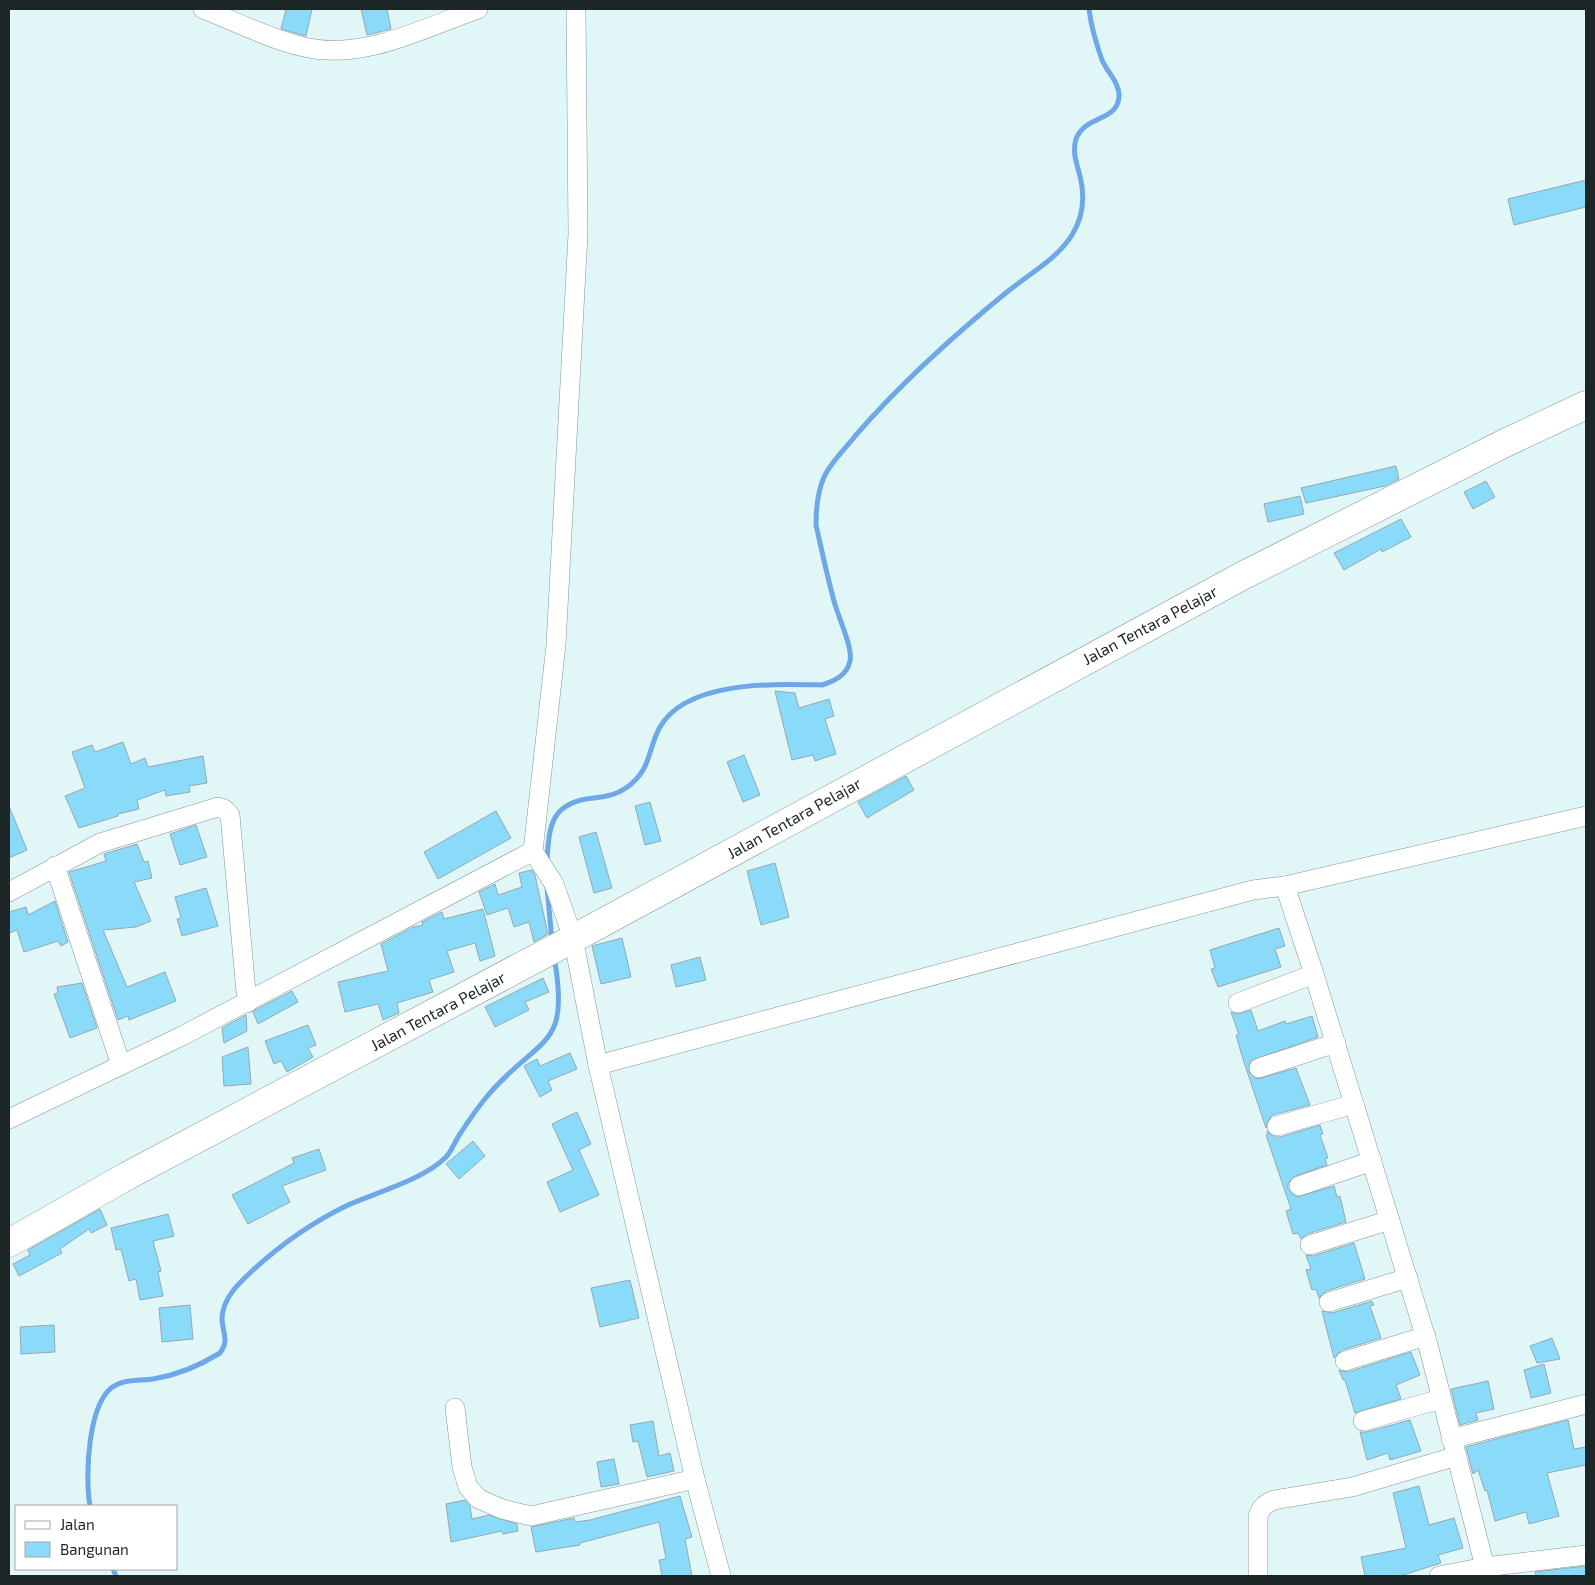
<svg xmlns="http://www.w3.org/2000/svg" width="1595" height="1585" viewBox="0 0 1595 1585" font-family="'Exo 2',sans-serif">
  <rect width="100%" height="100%" fill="#e0f6f7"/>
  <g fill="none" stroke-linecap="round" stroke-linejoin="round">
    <g stroke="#6fa8e8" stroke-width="5">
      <path d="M 547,861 C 549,825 551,802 594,798 C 606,797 616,795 626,788 C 652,770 647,750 660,727 C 687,680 775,684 822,685 C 835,681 847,675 850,661 C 853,647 838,617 834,601 C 827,576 822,551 816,525 C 816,509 817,493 824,477 C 831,462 846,448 856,435 C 902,382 953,336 1007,292 C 1029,274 1057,259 1072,235 C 1083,217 1085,196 1080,176 C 1077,164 1072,153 1076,139 C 1085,115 1117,122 1119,97 C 1120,83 1107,72 1102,60 C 1096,43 1091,26 1089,9"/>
      <polyline points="547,887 552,941"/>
      <path d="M 90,1506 C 85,1479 87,1399 116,1385 C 127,1379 141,1381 153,1379 C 178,1375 199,1366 220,1353 C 230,1340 222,1332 222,1318 C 223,1298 238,1284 252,1271 C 280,1245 313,1222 348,1205 C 377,1192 423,1180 446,1157 C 452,1151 455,1141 460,1134 C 469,1120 478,1107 489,1094 C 540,1035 571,1050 554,957"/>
      <polyline points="113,1569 116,1576"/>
    </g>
  </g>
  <g fill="#8adafa" stroke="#97a9b1">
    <polygon points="286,9 312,9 306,36 281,29"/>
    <polygon points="361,9 387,9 391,29 367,35"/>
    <polygon points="1586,180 1586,207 1514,225 1508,199"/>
    <polygon points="1396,466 1399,479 1385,486 1306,503 1301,488"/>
    <polygon points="1486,481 1495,497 1473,509 1464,492"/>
    <polygon points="1300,496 1304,514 1268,522 1264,504"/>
    <polygon points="1401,519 1411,537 1382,552 1381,549 1344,570 1334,553"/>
    <polygon points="775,691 795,693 799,708 829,699 834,716 825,719 836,754 815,761 813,755 792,760"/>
    <polygon points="123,742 131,764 145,758 148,767 203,756 207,783 189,786 190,792 166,796 165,790 137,800 139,809 118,814 118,816 79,828 65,796 85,788 72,752 92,745 95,752"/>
    <polygon points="744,755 760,795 743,802 727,762"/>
    <polygon points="906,776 914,790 867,818 858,802"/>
    <polygon points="650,802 661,841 645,845 635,806"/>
    <polygon points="9,806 27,850 9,858"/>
    <polygon points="496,811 511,838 438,879 424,852"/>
    <polygon points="196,825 207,857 180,865 170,834"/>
    <polygon points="596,832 612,888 594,893 579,837"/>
    <polygon points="137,844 144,862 148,861 152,878 134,882 151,921 136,927 103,930 127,987 165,972 176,1001 129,1020 128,1016 118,1020 69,872 106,861 104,854"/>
    <polygon points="775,863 789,917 761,925 747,871"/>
    <polygon points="532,870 535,875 548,934 534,942 529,922 514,927 508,908 487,915 479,892 495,884 498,895 522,887 519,873"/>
    <polygon points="206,888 218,926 182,936 177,919 181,918 175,897"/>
    <polygon points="55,901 68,942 61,946 58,941 24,952 17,930 9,933 9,912 26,907 28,915"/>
    <polygon points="483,909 495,956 480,961 475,943 447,951 454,972 429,980 433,992 397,1003 399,1013 383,1020 378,1004 345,1012 338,982 388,971 381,944 413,927 423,925 422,922 442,912 444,919"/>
    <polygon points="1279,928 1285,946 1275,949 1281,967 1218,987 1211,969 1215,968 1210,950"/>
    <polygon points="622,938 631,977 601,984 592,946"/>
    <polygon points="700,957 706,980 676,987 671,965"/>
    <polygon points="543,978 549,992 525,1002 529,1010 495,1027 485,1007"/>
    <polygon points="82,983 97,1028 70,1038 54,994 58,993 57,987"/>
    <polygon points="292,991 298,1002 258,1024 253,1012 255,1010"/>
    <polygon points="1251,1010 1258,1031 1285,1021 1286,1024 1312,1016 1318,1037 1250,1061 1249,1072 1257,1079 1296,1068 1310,1105 1273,1115 1269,1119 1266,1128 1242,1056 1236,1035 1239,1035 1231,1012 1237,1014"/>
    <polygon points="246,1015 247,1031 224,1043 222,1028"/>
    <polygon points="308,1025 316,1045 308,1048 313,1057 287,1072 281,1061 274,1064 265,1041"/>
    <polygon points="248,1047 251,1084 224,1086 222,1057"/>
    <polygon points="570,1053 577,1069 548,1081 552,1090 540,1097 524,1066 537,1059 540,1066"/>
    <polygon points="577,1112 591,1144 579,1150 599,1195 560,1212 547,1182 573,1170 552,1124"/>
    <polygon points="1320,1125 1323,1134 1320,1135 1328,1158 1325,1159 1327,1165 1295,1176 1288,1183 1288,1189 1297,1197 1334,1186 1337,1197 1340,1196 1346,1222 1307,1234 1301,1239 1298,1233 1293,1234 1286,1211 1291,1209 1266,1135 1268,1134 1267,1131 1274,1137 1280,1137"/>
    <polygon points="473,1141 485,1156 459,1179 446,1164"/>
    <polygon points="319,1149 326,1170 282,1186 290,1202 248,1224 232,1195 294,1163 292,1158"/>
    <polygon points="100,1209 107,1225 91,1233 89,1229 60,1249 62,1253 19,1276 13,1264 30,1255 28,1250"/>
    <polygon points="168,1214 174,1236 153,1241 161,1271 158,1272 163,1296 140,1300 136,1279 129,1281 121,1249 116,1250 111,1228"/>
    <polygon points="1354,1243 1365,1279 1326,1291 1319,1298 1316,1289 1312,1290 1306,1270 1311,1269 1306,1255 1313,1256"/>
    <polygon points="630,1280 639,1318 600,1327 591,1288"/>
    <polygon points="1372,1301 1374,1305 1370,1306 1381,1338 1342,1350 1334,1358 1322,1311 1332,1313"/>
    <polygon points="190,1305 193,1339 162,1342 159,1308"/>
    <polygon points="54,1325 55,1352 21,1354 20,1327"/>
    <polygon points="1552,1338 1560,1359 1537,1363 1530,1346"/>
    <polygon points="1411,1352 1420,1375 1396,1385 1401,1399 1355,1413 1345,1380 1343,1380 1339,1370 1348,1372"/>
    <polygon points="1544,1364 1551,1393 1531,1398 1524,1370"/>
    <polygon points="1488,1381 1494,1409 1476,1413 1478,1420 1460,1425 1451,1389"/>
    <polygon points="1410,1420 1421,1451 1390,1460 1388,1453 1367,1460 1360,1432 1366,1432"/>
    <polygon points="1568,1420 1574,1449 1586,1447 1586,1465 1547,1473 1559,1516 1529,1524 1526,1512 1495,1521 1487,1490 1485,1491 1478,1470 1473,1474 1466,1447"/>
    <polygon points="653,1421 659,1456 670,1453 674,1471 647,1477 638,1441 633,1442 630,1425"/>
    <polygon points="614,1459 619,1484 601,1487 597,1462"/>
    <polygon points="1419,1486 1429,1525 1454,1518 1463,1548 1438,1555 1441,1563 1400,1576 1365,1576 1361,1557 1406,1548 1393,1493"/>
    <polygon points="680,1496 692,1537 685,1539 692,1576 662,1576 659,1560 666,1559 659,1522 580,1543 580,1545 536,1552 531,1527 574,1518 575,1522 590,1520"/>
    <polygon points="465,1500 470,1506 472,1519 489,1515 517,1524 518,1531 503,1534 502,1531 451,1542 446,1504"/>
    <polygon points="1586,1566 1586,1576 1536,1576 1535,1572"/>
  </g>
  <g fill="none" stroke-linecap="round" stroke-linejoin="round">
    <defs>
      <g id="minor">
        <path d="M 203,9 C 234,21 272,40 304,47 C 363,61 423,28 478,9"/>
        <polyline points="576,9 578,234 556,645 533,851 554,884 573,938 598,1065 695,1479 721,1576"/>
        <polyline points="55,866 121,1065"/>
        <polyline points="1285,886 1586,816"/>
        <polyline points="9,892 100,843 218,807 224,809 230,815 247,1003"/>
        <polyline points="1238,1003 1314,974"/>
        <polyline points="598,1065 1253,890 1285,886 1314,974 1428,1345 1485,1567"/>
        <polyline points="1259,1068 1336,1043"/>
        <polyline points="9,1119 182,1036 533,851"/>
        <polyline points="1277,1126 1354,1104"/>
        <polyline points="1299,1186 1372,1161"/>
        <polyline points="1310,1245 1390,1220"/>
        <polyline points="1329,1302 1408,1278"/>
        <polyline points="1345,1361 1426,1336"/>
        <polyline points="455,1408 462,1467 468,1487 479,1499 502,1509 531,1516 695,1479"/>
        <polyline points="1363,1421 1441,1399"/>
        <polyline points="1451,1439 1586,1404"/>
        <path d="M 1258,1576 L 1258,1516 C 1261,1507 1265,1504 1274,1500 L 1352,1487 L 1457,1456"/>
        <polyline points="1439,1576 1485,1567 1586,1555"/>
      </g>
      <polyline id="trunk" points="9,1243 127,1176 565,943 1244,575 1505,443 1586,405"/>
    </defs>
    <use href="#minor" stroke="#839898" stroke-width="20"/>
    <use href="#trunk" stroke="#839898" stroke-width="29"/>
    <use href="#minor" stroke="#fff" stroke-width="19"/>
    <use href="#trunk" stroke="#fff" stroke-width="28"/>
  </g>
  <g text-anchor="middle" stroke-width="5" stroke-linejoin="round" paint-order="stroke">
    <g font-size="16" fill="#1d2626" stroke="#fff">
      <text transform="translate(1150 625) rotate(-28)" y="6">Jalan Tentara Pelajar</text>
      <text transform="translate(794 818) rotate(-29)" y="6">Jalan Tentara Pelajar</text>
      <text transform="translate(438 1011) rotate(-28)" y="6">Jalan Tentara Pelajar</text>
    </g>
  </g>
  <rect width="1595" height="1585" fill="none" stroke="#1d2626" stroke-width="20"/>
  <rect x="15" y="1505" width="162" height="65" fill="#ffffff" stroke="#a5a8a8"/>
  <rect x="25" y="1521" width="25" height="8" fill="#ffffff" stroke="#a5a8a8"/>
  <text x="60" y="1530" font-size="15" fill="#1d2626">Jalan</text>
  <rect x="25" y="1542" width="25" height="15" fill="#8adafa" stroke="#a5a8a8"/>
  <text x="60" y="1555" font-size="15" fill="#1d2626">Bangunan</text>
</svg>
